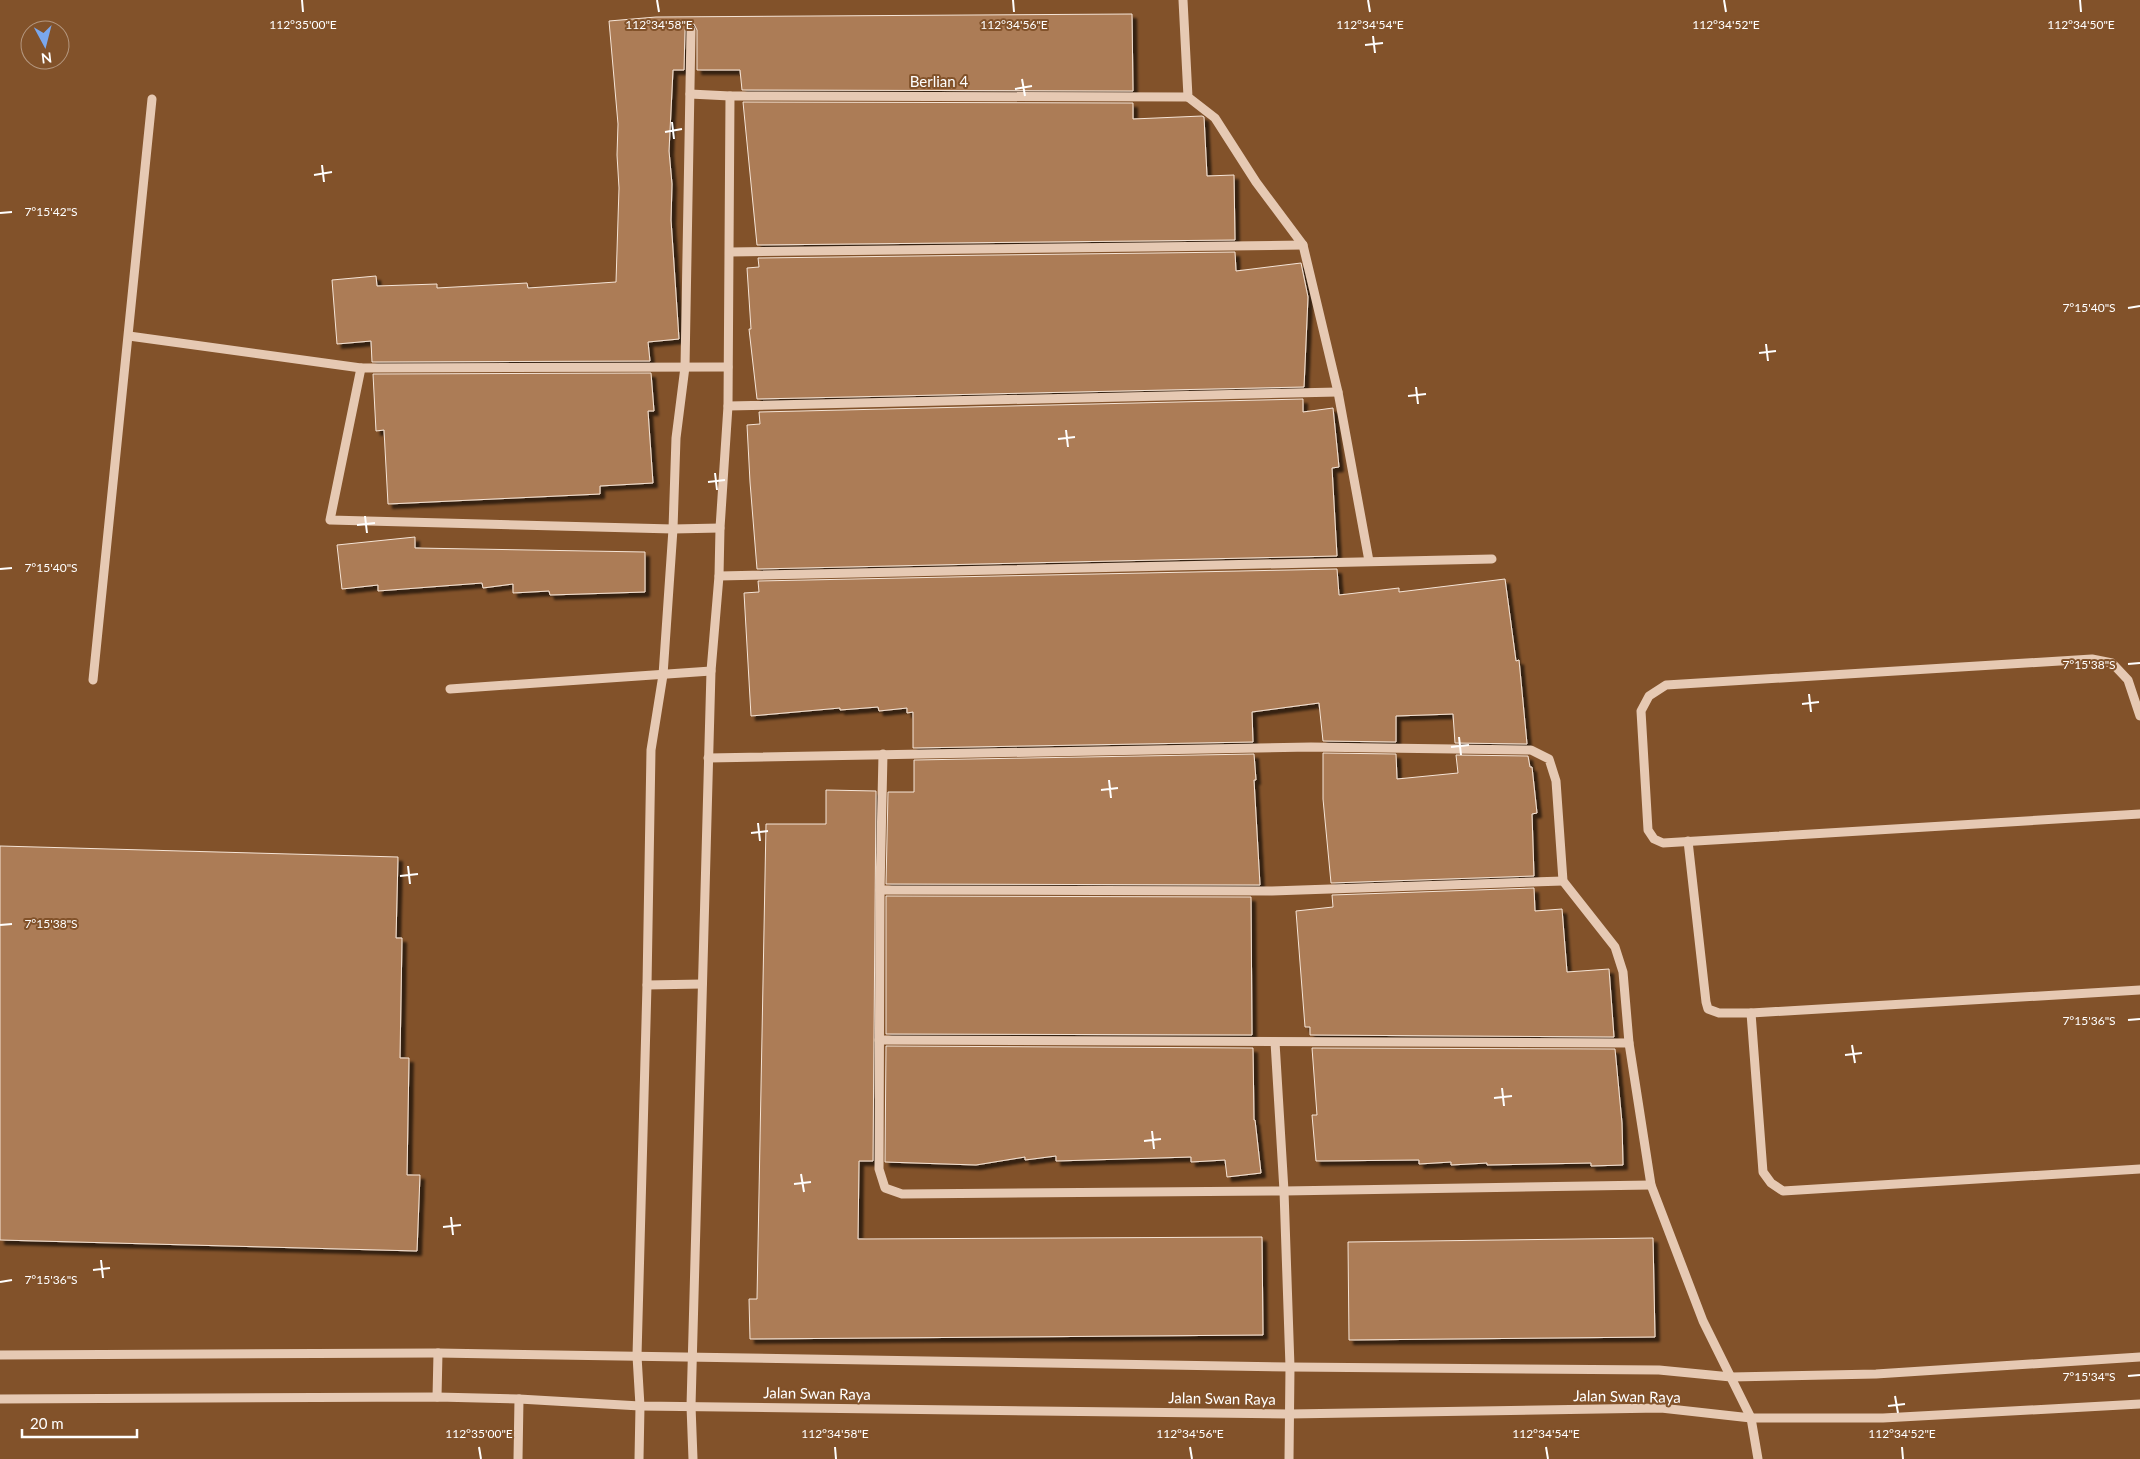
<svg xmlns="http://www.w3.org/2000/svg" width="2140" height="1459" viewBox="0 0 2140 1459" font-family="Lato,sans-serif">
  <defs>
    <filter id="shadow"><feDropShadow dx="4.5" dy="4.5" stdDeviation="1" flood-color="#0009"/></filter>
  </defs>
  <rect width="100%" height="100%" fill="#82522a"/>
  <g fill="#ac7c56" stroke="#f5e4d6" filter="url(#shadow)">
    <polygon points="1132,14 1133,91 742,90 740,70 697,70 697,30 694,24 688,24 685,30 684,70 673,70 669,151 672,184 671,220 679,339 648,342 650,361 372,362 371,341 337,344 332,280 376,276 377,286 437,284 437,288 527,283 528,288 616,282 619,188 617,155 618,124 609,21 656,17"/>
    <polygon points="743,102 1133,103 1133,119 1202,116 1204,117 1207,176 1234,175 1235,240 757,245"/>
    <polygon points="1235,252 1236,271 1301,263 1308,297 1304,387 757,399 749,329 751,329 747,268 759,267 758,258"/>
    <polygon points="651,373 654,411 648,411 653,483 600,486 600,494 388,504 384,430 376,431 373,374"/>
    <polygon points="1303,399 1303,412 1333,408 1339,467 1332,468 1337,556 757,569 750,482 747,425 760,424 759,412"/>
    <polygon points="415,537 415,548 645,552 645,592 550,595 549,591 513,593 513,584 483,588 482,583 378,591 378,585 342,589 337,545"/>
    <polygon points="1337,569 1339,595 1399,588 1399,592 1505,579 1516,661 1519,660 1527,744 1455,743 1453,714 1396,716 1396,742 1323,741 1319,703 1252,712 1253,742 913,748 913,712 907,713 907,708 879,711 878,707 840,710 840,708 751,716 744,593 759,592 758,581"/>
    <polygon points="1323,753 1396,754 1397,779 1458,773 1456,755 1528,756 1530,767 1532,767 1537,813 1532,814 1534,876 1331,883 1323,799"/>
    <polygon points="1254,754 1256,780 1254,780 1260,885 886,884 888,792 914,792 914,760"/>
    <polygon points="826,790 876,791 873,1161 859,1161 858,1239 1262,1237 1263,1335 750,1339 749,1299 757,1299 766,824 826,824"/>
    <polygon points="0,846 398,857 396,938 402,938 400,1058 409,1058 407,1175 420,1175 417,1251 0,1240"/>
    <polygon points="1534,888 1535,911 1562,909 1567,972 1609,969 1614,1037 1310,1035 1310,1027 1305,1027 1296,911 1333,907 1332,895"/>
    <polygon points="886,896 1251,897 1252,1035 886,1034"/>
    <polygon points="886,1046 1253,1048 1254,1120 1255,1120 1261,1173 1227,1177 1225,1160 1191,1162 1191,1157 1056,1161 1056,1156 1025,1160 1025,1157 976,1165 885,1162"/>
    <polygon points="1312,1048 1615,1049 1622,1123 1623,1165 1591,1166 1591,1163 1487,1165 1487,1163 1451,1165 1451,1162 1419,1164 1419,1160 1316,1161 1312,1115 1317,1115"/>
    <polygon points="1653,1238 1655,1337 1349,1340 1348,1242"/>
  </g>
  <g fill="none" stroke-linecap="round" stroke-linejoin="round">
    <g stroke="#e6c9b3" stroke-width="9">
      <polyline points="1183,0 1188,97 1215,118 1256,182 1303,245 1338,392 1369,561"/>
      <polyline points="690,94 730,96 1188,97"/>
      <polyline points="730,252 1303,245"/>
      <polyline points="129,336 361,368 728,367"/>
      <polyline points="361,368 330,520 673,529 720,528"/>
      <polyline points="728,406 1338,392"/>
      <polyline points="719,576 1492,559"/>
      <polyline points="93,680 152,99"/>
      <polyline points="450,689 711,671"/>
      <polyline points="2140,716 2128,680 2112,663 2092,659 1666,685 1649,696 1641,711 1648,830 1654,839 1663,843 2140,814"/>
      <polyline points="883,754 880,890 879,1169 885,1188 902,1194 1284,1191 1651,1185"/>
      <polyline points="708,758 1311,747 1531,750 1549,759 1556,781 1563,881 1615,947 1623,972 1629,1043 1651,1185 1703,1321 1751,1418 1758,1459"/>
      <polyline points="1688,841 1706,1002 1708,1009 1719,1013 1751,1013 2140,990"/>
      <polyline points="880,890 1272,891 1563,881"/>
      <polyline points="647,985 702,984"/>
      <polyline points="1751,1013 1763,1172 1771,1183 1783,1191 2140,1169"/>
      <polyline points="879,1040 1629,1043"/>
      <polyline points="1275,1042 1284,1191 1290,1367 1289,1459"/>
      <polyline points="0,1355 438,1353 1290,1367 1659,1370 1731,1377 1876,1374 2140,1357"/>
      <polyline points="437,1397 438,1353"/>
      <polyline points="0,1399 437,1397 519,1399 640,1406 1289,1414 1661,1408 1751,1418 1883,1418 2140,1404"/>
      <polyline points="518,1459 519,1399"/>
      <polyline points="639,1459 640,1406 637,1356 647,985 651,750 663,675 673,529 676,438 685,367 691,30"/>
      <polyline points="693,1459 691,1406 711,671 719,576 720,528 728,406 730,96"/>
    </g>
  </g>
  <path fill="none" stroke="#fff" stroke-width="2" d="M 302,0 L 303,12M 657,0 L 659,12M 1013,0 L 1014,12M 1368,0 L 1370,12M 1724,0 L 1726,12M 2080,0 L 2081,12M 1373,36 L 1375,53M 1365,45 L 1383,43M 1022,79 L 1025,96M 1015,89 L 1032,86M 672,122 L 674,139M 665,132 L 682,129M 322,165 L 324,182M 314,175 L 332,172M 0,213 L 12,212M 2128,308 L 2140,306M 1766,344 L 1768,361M 1759,353 L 1776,351M 1416,387 L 1418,404M 1408,396 L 1426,394M 1066,430 L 1068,447M 1058,439 L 1075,437M 715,473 L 717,490M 708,482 L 725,480M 365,516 L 367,533M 357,525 L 375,523M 0,569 L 12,568M 2128,664 L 2140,663M 1809,694 L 1811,712M 1802,704 L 1819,702M 1459,737 L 1461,755M 1451,747 L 1469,745M 1109,780 L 1111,798M 1101,790 L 1118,788M 758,823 L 760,841M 751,833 L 768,831M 408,866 L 410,884M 400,876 L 418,874M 0,925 L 12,924M 2128,1020 L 2140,1019M 1852,1045 L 1855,1063M 1845,1055 L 1862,1053M 1502,1088 L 1504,1106M 1494,1098 L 1512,1096M 1152,1131 L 1154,1149M 1144,1141 L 1161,1139M 801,1174 L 804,1192M 794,1184 L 811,1182M 451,1217 L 453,1235M 443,1227 L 461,1225M 101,1260 L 103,1278M 93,1270 L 110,1268M 0,1282 L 12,1280M 2128,1376 L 2140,1375M 1895,1396 L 1898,1413M 1888,1406 L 1905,1404M 479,1447 L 481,1459M 835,1447 L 836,1459M 1190,1447 L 1192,1459M 1546,1447 L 1548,1459M 1902,1447 L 1903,1459"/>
  <g text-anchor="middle" stroke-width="4" stroke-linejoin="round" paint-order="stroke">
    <g font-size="15" fill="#fff" stroke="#82522a">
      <text x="939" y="87">Berlian 4</text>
      <text transform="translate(817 1394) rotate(1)" y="5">Jalan Swan Raya</text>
      <text transform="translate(1627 1397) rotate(1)" y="5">Jalan Swan Raya</text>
      <text transform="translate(1222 1399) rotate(1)" y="5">Jalan Swan Raya</text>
    </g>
  </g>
  <g font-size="12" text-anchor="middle" fill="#fff" stroke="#82522a" stroke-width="4" stroke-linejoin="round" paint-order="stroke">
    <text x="303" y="29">112°35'00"E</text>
    <text x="659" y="29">112°34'58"E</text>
    <text x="1014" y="29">112°34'56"E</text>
    <text x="1370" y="29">112°34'54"E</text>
    <text x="1726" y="29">112°34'52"E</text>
    <text x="2081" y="29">112°34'50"E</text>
    <text x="51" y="216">7°15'42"S</text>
    <text x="2089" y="312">7°15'40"S</text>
    <text x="51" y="572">7°15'40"S</text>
    <text x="2089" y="669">7°15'38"S</text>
    <text x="51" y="928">7°15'38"S</text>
    <text x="2089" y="1025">7°15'36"S</text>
    <text x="51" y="1284">7°15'36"S</text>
    <text x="2089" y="1381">7°15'34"S</text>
    <text x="479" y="1438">112°35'00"E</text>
    <text x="835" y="1438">112°34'58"E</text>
    <text x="1190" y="1438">112°34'56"E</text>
    <text x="1546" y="1438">112°34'54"E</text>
    <text x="1902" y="1438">112°34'52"E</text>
  </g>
  <g transform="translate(45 45) rotate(173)"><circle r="24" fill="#82522a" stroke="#b4977f"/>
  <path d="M0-4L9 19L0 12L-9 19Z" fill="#7aa7ec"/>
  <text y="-8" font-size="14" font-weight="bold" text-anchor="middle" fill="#ffffff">N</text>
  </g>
  <path d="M22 1429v8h115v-8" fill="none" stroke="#ffffff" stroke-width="2.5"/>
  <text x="30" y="1429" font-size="15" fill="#ffffff" stroke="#82522a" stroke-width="4" paint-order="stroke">20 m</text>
</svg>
